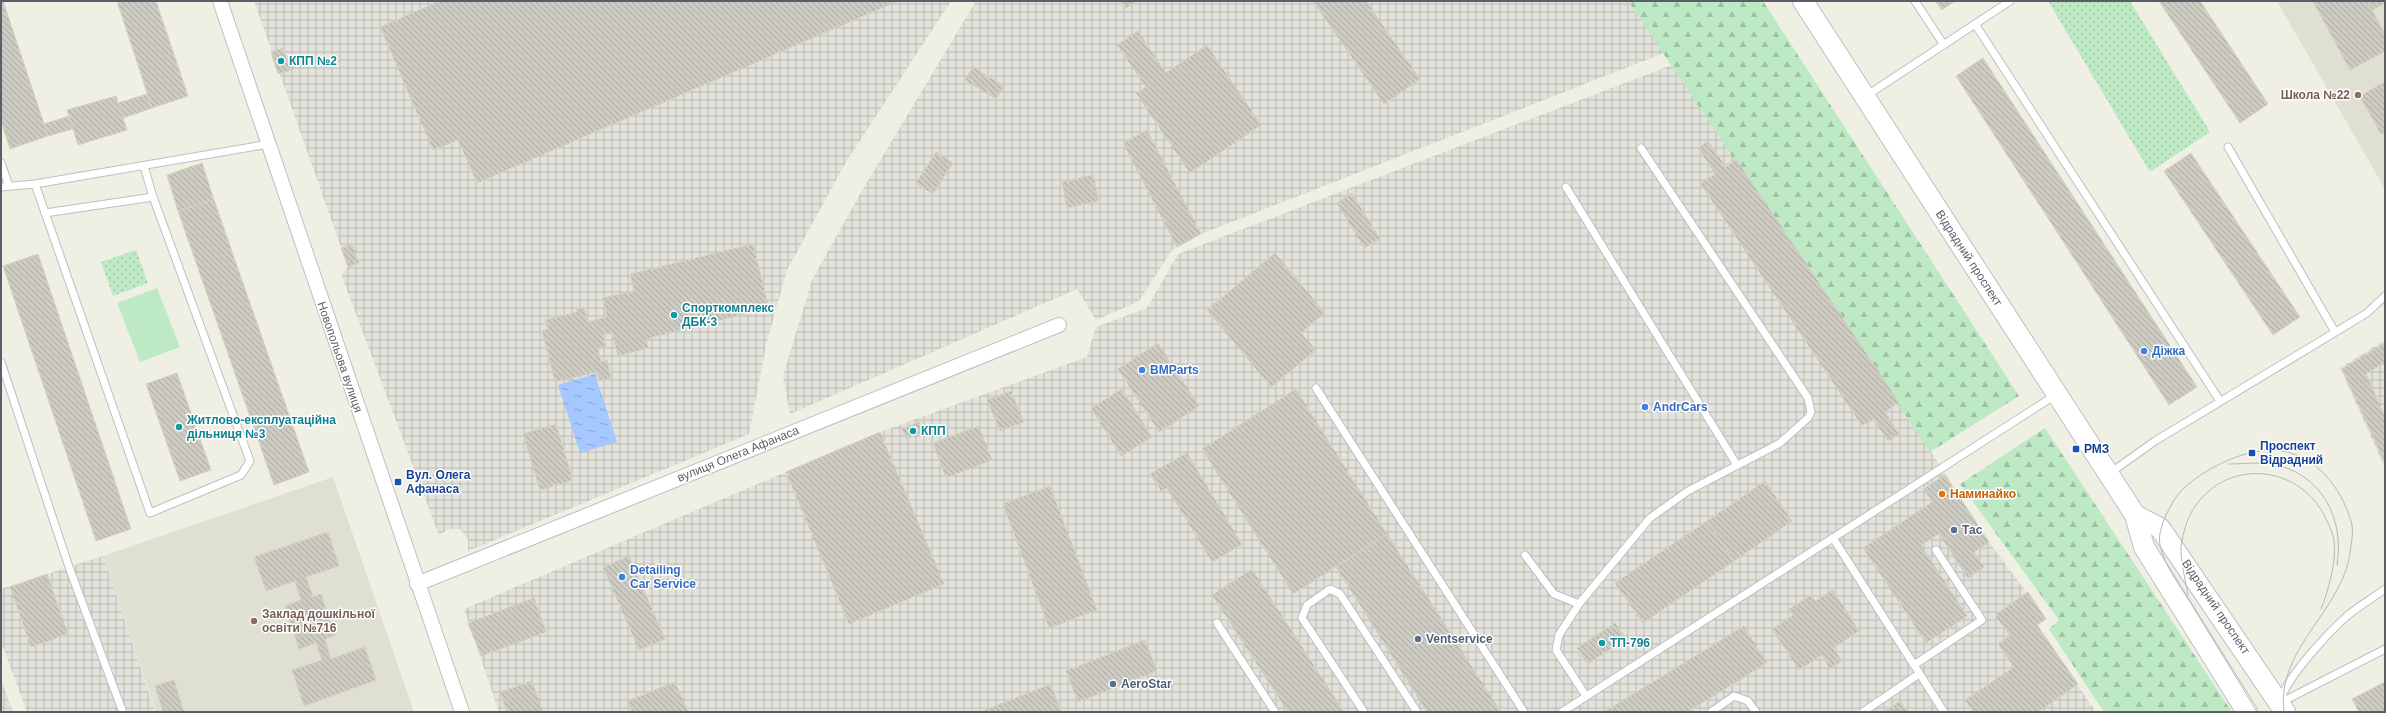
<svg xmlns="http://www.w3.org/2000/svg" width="2386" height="713" viewBox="0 0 2386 713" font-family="Arial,sans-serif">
  <defs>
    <pattern id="industrial-grid" width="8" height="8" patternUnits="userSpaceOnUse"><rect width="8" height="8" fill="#e3e2db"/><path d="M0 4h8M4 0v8" fill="none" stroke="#bbbab5"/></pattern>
    <pattern id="forest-firs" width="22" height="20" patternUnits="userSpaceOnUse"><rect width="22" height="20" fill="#bdeac5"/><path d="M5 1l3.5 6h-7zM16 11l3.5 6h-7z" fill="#9dc1a4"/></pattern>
    <pattern id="park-dots" width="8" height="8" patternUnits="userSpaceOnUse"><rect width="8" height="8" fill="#bdeac5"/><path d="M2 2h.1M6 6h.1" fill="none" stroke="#9dc1a4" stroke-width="1.8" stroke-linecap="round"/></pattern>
    <pattern id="water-ripples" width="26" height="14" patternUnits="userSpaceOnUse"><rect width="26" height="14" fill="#a4c8ff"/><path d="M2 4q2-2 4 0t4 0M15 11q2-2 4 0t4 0" fill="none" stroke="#89a6d2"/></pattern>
    <pattern id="building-back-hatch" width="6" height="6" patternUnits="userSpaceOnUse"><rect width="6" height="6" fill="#cdcbc2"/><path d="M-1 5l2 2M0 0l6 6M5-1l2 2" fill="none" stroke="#a9a8a1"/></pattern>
  </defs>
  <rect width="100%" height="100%" fill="#f0efe3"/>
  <g fill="url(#industrial-grid)">
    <polygon points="254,1 951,1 846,162 787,270 766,345 749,434 468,551 468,539 460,529 449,529 439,535 341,274 348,267"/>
    <polygon points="976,1 1628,1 1664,53 1201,234 1172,250 1139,301 1096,320 1077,289 790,414 783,376 812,280 863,189"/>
    <polygon points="1672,65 1899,402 1989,542 2046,619 2037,625 2096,712 499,712 464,609 880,432 1087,357 1096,327 1147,308 1178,254"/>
    <polygon points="2385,340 2385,468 2340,368"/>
    <polygon points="103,556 155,712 27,712 1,641 1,589"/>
    <polygon points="1,679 13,712 1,712"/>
  </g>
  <g fill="#dfdfd2">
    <polygon points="2277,1 2385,1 2385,189"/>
    <polygon points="333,477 414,712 156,712 103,556"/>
  </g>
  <polygon fill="#bdeac5" points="157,288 180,347 140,362 117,303"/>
  <g fill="url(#forest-firs)">
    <polygon points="1628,1 1763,1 2019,396 1930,452"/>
    <polygon points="2045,428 2232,712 2104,712 2049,629 2059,620 1960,484"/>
  </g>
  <g fill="url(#park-dots)">
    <polygon points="2048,1 2130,1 2210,132 2150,172"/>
    <polygon points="136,250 148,283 113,296 101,262"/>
  </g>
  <polygon fill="url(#water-ripples)" points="595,374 617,442 580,453 558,385"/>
  <g fill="url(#building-back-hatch)" stroke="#d5d2c1">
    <polygon points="1,1 3,1 48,136 10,149 1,121"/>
    <polygon points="117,1 156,1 188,96 152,108"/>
    <polygon points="440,1 898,1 477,183 458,140 433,150 380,27"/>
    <polygon points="1121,1 1136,1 1125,9"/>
    <polygon points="1313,1 1366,1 1420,79 1384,104"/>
    <polygon points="1935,1 1955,1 1942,10"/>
    <polygon points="2159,1 2200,1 2268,104 2240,123"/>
    <polygon points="2313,1 2385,1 2385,3 2372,10 2385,35 2385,51 2350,70"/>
    <polygon points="2313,1 2367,1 2385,35 2385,51 2350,70"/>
    <polygon points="2367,1 2385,1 2385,3 2372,10"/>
    <polygon points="1138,31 1166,73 1207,45 1261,125 1190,173 1136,93 1146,87 1117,45"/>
    <polygon points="283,48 291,70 278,74 271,52"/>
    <polygon points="1983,58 2197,387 2169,405 1956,76"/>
    <polygon points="973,67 1004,86 996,99 965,80"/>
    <polygon points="2385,82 2385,132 2381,134 2360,96"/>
    <polygon points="2385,82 2385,132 2381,134 2360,96"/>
    <polygon points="147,94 152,108 123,118 118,103"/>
    <polygon points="116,96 127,130 78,145 67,110"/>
    <polygon points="69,116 73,129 48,136 44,124"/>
    <polygon points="1147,130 1201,234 1177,247 1123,143"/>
    <polygon points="1708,141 1726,167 1736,159 1899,402 1885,412 1899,434 1888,441 1873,419 1862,426 1700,183 1715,174 1698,148"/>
    <polygon points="936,152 953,163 933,194 916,183"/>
    <polygon points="2191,153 2300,317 2273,335 2164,171"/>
    <polygon points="202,163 214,200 178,211 167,175"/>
    <polygon points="1093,175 1099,201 1067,208 1062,182"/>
    <polygon points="1352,193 1380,239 1364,248 1337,203"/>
    <polygon points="214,200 309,472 274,485 178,211"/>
    <polygon points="352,244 359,263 348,267 341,248"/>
    <polygon points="753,244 769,308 646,339 648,348 618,356 612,333 603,335 606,346 598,348 601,362 607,360 611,378 600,381 597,372 555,382 542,331 548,329 545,320 577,312 576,309 584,307 588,322 607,317 602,298 634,291 630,274"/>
    <polygon points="1275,253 1325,313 1301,333 1316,350 1271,387 1207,310"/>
    <polygon points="38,254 131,529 96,541 3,266"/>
    <polygon points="1158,343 1199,406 1159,432 1118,369"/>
    <polygon points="2385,343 2385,362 2366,374 2385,417 2385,463 2342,369"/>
    <polygon points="177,373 211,470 180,481 146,384"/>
    <polygon points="1122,389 1152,437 1121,456 1091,408"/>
    <polygon points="1296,389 1387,534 1293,594 1202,449"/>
    <polygon points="1011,391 1024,422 1000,431 987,400"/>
    <polygon points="919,422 923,432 906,439 902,429"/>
    <polygon points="556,424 573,480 540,490 523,434"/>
    <polygon points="979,426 992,460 946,478 933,443"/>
    <polygon points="880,432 944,584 849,624 786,472"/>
    <polygon points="1187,453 1242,544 1212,562 1167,488 1161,491 1150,474"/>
    <polygon points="1945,475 1989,542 1974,552 1984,567 1968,578 1939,534 1921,545 1967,616 1926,643 1863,548 1932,502 1924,489"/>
    <polygon points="1765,481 1792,521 1734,561 1707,521"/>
    <polygon points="1050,486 1097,610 1049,628 1003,504"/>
    <polygon points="1707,521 1734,561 1643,623 1615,583"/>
    <polygon points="328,532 339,566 306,577 313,597 321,594 335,635 325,639 331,659 365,647 376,680 304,706 292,670 322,660 316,643 299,649 285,606 301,600 295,581 266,591 254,557"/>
    <polygon points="1387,534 1501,712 1427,712 1336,567"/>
    <polygon points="629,556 665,639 639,650 603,567"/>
    <polygon points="1252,569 1344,712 1288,712 1212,595"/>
    <polygon points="47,574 68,634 31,647 10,587"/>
    <polygon points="1833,590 1859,631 1833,648 1842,661 1830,669 1822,655 1799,670 1772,629 1793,615 1789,609 1811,595 1815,601"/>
    <polygon points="2028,592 2046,619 2037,625 2078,684 2038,712 1973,712 1965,700 2014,667 1998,644 2010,636 1995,615"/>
    <polygon points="534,598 546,632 481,656 468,623"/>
    <polygon points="1615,623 1626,638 1588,664 1577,648"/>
    <polygon points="1744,626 1767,663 1687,712 1604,712"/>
    <polygon points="1145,640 1157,671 1078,702 1066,671"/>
    <polygon points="174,680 184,712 163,712 155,686"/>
    <polygon points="532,681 543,712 507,712 500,692"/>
    <polygon points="675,682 688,712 632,712 628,701"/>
    <polygon points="2385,682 2385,712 2359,712 2352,699"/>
    <polygon points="1051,684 1061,712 980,712"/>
    <polygon points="1900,701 1907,712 1884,712"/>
  </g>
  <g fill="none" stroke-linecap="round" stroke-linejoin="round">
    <defs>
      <g id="service">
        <polyline points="1915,1 1944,45"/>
        <polyline points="1975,24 2220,401"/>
        <polyline points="1866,96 2010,1"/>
        <polyline points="2228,147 2335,332"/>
        <polyline points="1,163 9,186"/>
        <polyline points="35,184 150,513 241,475 250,461 153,197 144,166"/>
        <polyline points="1,187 35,184 269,144"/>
        <polyline points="1566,187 1737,465"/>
        <polyline points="45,213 153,197"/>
        <polyline points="1,362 69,567 122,710"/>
        <polyline points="1316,388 1524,712"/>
        <polyline points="2110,473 2155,441 2367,313 2385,296"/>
        <polyline points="1833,538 1944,712"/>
        <polyline points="1525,555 1554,594 1579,604"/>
        <polyline points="1217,623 1275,712"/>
        <polyline points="1914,665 1982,620 1936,550"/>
        <polyline points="1586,696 1556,650 1559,635 1579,604 1650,518 1688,491 1780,443 1808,418 1811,412 1808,398 1641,148"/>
        <path d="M 2281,699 C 2287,677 2329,632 2347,616 C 2359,606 2373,598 2385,589"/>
        <polyline points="2280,703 2385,649"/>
        <polyline points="1364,712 1302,618 1307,605 1330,589 1340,594 1417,712"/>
        <polyline points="1562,712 2057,394"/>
        <polyline points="1711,712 1734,696 1748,701 1756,712"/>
        <polyline points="1863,712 1919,674"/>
      </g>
      <g id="minor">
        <polyline points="220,1 462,712"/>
        <polyline points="417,584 1059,325"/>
      </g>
      <g id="secondary">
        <polyline points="1803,1 2135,515 2144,547 2247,712"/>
        <polyline points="2135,515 2160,528 2285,712"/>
      </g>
    </defs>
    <use href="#service" stroke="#bdbfc6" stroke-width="9"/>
    <use href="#minor" stroke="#bdbfc6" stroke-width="16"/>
    <use href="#secondary" stroke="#bec0c8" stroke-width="22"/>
    <use href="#service" stroke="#fff" stroke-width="7"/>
    <use href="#minor" stroke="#fff" stroke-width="14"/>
    <use href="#secondary" stroke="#fff" stroke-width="20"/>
    <g stroke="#b7b7b9" stroke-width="1">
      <path d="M 2229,464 C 2242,464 2258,462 2272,464 C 2321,473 2345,518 2337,565"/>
      <path d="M 2188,595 C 2186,584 2180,557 2181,547 C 2183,533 2187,517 2196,505 C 2229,459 2296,465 2323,513 C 2327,521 2333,532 2334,541 C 2337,560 2328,592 2321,609"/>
      <path d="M 2257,712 C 2235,675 2212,638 2190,602 C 2179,584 2164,565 2160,545 C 2158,534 2162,525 2166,515 C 2171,505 2176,495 2185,487 C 2210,465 2257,442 2291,453 C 2323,463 2344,494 2352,525 C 2353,531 2352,539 2351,546 C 2347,608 2275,647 2284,712"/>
    </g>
  </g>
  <g fill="#0f9aa8" stroke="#fff" stroke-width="1.5">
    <circle cx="281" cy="61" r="4"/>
    <circle cx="674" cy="315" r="4"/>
    <circle cx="179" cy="427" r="4"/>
    <circle cx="913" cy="431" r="4"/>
    <circle cx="1602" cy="643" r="4"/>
  </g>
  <g fill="#8d6e63" stroke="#fff" stroke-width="1.5">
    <circle cx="2358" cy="95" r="4"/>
    <circle cx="254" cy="621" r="4"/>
  </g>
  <g fill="#3f7fe0" stroke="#fff" stroke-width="1.5">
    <circle cx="2144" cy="351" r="4"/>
    <circle cx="1142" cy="370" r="4"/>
    <circle cx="1645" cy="407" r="4"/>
    <circle cx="622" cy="577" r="4"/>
  </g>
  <g fill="#1a4fb4" stroke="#fff" stroke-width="1.5">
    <rect x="2072" y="445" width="8" height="8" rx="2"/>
    <rect x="2248" y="449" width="8" height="8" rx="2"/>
    <rect x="394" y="478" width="8" height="8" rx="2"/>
  </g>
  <circle fill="#e8710a" stroke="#fff" stroke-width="1.5" cx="1942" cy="494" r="4"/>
  <g fill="#5c6f8a" stroke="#fff" stroke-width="1.5">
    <circle cx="1954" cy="530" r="4"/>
    <circle cx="1418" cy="639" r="4"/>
    <circle cx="1113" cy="684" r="4"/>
  </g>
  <g text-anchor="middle" stroke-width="3" stroke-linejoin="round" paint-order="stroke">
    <g font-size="12" font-weight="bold" fill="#0d838f" stroke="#fff" text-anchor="start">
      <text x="289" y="65">КПП №2</text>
      <text x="682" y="312">Спорткомплекс<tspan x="682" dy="14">ДБК-3</tspan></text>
      <text x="187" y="424">Житлово-експлуатаційна<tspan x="187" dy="14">дільниця №3</tspan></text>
      <text x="921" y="435">КПП</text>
      <text x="1610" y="647">ТП-796</text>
    </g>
    <g font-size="12" font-weight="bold" fill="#785e54" stroke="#fff" text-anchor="end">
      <text x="2350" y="99">Школа №22</text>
      <text x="262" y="618" text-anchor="start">Заклад дошкільної<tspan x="262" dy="14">освіти №716</tspan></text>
    </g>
    <g font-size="12" fill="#5b5e66" stroke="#fff">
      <text transform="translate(1969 258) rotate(57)" y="4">Відрадний проспект</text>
      <text transform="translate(340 357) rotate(71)" y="4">Новопольова вулиця</text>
      <text transform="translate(738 454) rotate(-22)" y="4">вулиця Олега Афанаса</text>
      <text transform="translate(2216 607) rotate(56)" y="4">Відрадний проспект</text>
    </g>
    <g font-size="12" font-weight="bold" fill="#366cbe" stroke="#fff" text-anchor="start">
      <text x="2152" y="355">Діжка</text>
      <text x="1150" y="374">BMParts</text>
      <text x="1653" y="411">AndrCars</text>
      <text x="630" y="574">Detailing<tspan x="630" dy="14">Car Service</tspan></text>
    </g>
    <g font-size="12" font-weight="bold" fill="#164399" stroke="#fff" text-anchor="start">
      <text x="2260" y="450">Проспект<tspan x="2260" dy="14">Відрадний</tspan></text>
      <text x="2084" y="453">РМЗ</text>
      <text x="406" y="479">Вул. Олега<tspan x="406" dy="14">Афанаса</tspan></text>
    </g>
    <g font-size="12" font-weight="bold" fill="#c56008" stroke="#fff" text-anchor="start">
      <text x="1950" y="498">Наминайко</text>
    </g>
    <g font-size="12" font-weight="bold" fill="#4e5e75" stroke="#fff" text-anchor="start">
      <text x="1962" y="534">Тас</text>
      <text x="1426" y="643">Ventservice</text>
      <text x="1121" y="688">AeroStar</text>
    </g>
  </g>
  <rect width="2386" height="713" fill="none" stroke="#5b5e66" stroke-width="4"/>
</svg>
